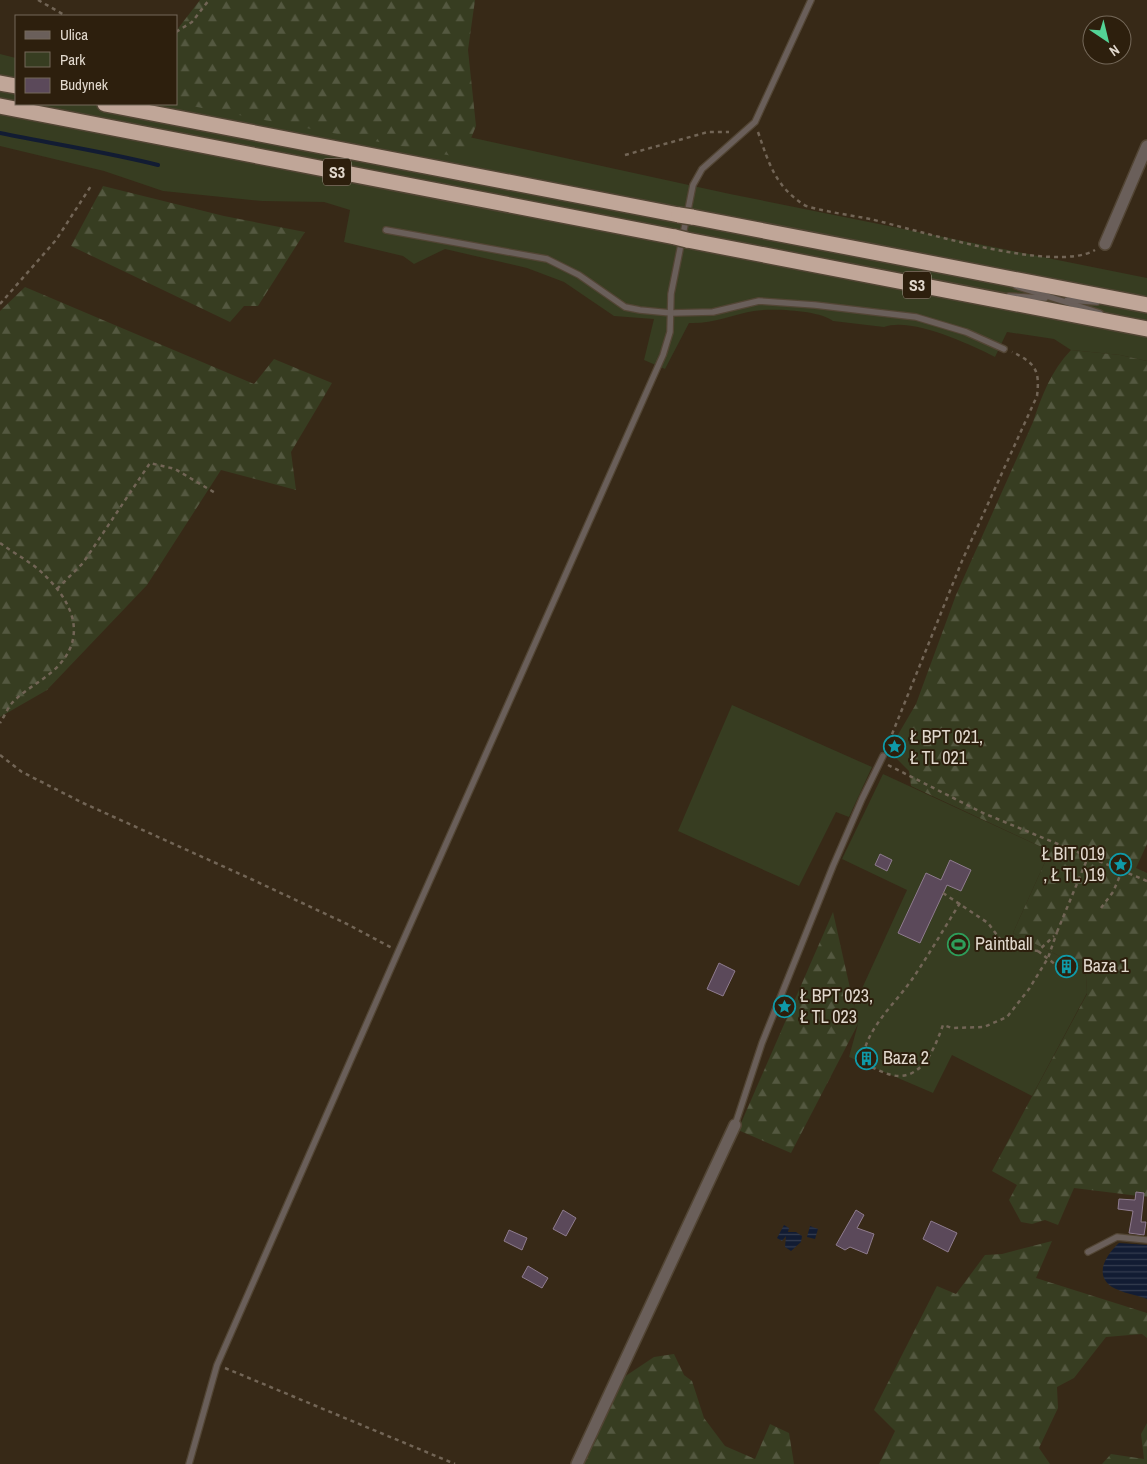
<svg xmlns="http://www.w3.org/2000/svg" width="1147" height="1464" viewBox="0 0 1147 1464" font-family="'Archivo Narrow',sans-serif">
  <defs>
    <pattern id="forest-firs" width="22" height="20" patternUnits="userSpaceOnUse" patternTransform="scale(1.25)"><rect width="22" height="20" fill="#373d21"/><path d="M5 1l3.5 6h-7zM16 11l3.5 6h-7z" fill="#545840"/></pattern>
    <pattern id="water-rules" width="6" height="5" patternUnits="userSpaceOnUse" patternTransform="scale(1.25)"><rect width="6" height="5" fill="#121c33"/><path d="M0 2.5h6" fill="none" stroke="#343c4f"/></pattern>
  </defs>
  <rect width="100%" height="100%" fill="#372917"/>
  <g fill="#373d21">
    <path d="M 0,54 L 16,58 L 16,104 L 176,104 L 176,89 L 469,137 L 730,194 L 1147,278 L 1147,361 L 1120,355 L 1071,350 L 1054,339 L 1007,332 L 995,357 C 969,344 912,317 884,327 L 833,321 C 819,310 771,308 754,311 C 731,315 713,324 689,323 L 665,369 L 644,360 L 654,319 L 614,316 L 564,282 L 527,268 L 445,249 L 414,264 L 403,256 L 344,242 L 350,210 L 324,202 L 262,201 L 163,191 L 104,171 L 0,146 Z"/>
    <polygon points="732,705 872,767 849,817 836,812 799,886 678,831"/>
    <polygon points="883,774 1050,851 1013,933 1080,966 1086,976 1087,993 1032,1096 952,1055 933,1093 849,1057 858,1024 854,1006 907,890 842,859"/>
  </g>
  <g fill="url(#forest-firs)">
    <polygon points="200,0 475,0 468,50 476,126 463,158 176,103 176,31"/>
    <polygon points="103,186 224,216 305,232 258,306 244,306 230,322 71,246"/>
    <polygon points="25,287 254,384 274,359 332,383 291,452 296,490 221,470 147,585 47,690 0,717 0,311"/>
    <path d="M 1071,350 L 1120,355 L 1147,361 L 1147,844 L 1136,868 L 1147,873 L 1147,1197 L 1074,1188 L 1058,1225 L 1045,1220 L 1032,1224 L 1021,1222 L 1009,1200 L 1017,1185 L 992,1171 L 1087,994 L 1086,976 L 1080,966 L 1013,933 L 1050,851 L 911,786 L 909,771 L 894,756 L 896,738 L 916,704 L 956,595 L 1033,422 C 1042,395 1051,371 1071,350 Z"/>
    <polygon points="833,912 858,1024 791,1153 738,1130"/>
    <polygon points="1052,1241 1036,1278 1147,1313 1147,1338 1142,1334 1106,1337 1074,1378 1057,1387 1058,1408 1039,1448 1050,1464 879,1464 895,1431 874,1410 937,1286 956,1294 985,1255 1002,1254"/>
    <polygon points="674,1354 684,1375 692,1381 704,1418 725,1446 755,1459 770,1424 789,1433 794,1464 581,1464 621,1379 654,1357"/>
    <polygon points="1147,1423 1147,1464 1102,1464 1111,1454 1144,1459 1141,1434"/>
  </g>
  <g fill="url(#water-rules)">
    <polygon points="784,1225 789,1228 788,1232 796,1232 802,1236 801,1242 791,1251 785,1247 786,1236 782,1241 777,1238"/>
    <polygon points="810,1226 818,1229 815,1239 807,1237"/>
    <path d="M 1119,1243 L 1147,1245 L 1147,1299 C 1137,1295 1122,1293 1112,1287 C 1093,1274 1107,1254 1119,1243 Z"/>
  </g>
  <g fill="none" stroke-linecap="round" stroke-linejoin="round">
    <path stroke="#121c33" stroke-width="4" d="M 0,133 C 53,144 106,152 158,165"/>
  </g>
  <g fill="#5b495a" stroke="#8f7c8f">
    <polygon points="880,854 892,860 887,871 875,865"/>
    <polygon points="950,860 971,870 961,891 947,885 920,943 898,933 926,873 941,880"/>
    <polygon points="719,963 735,971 723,996 707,989"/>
    <polygon points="1136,1192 1144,1193 1141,1222 1146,1222 1144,1235 1129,1233 1133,1211 1118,1209 1119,1199 1135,1200"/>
    <polygon points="563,1210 576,1218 566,1236 553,1229"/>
    <polygon points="856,1210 864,1215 857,1228 874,1234 867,1254 850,1247 845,1250 836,1245"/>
    <polygon points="931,1221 957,1233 948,1252 923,1239"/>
    <polygon points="509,1230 527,1238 522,1250 504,1241"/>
    <polygon points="528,1266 548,1278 542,1288 522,1277"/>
  </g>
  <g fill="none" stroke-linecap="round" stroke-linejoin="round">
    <defs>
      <g id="lane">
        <polyline points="386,230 547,259 579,275 625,307 640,310 671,313 713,312 759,301 815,305 916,317 966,332 1004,349"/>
        <polyline points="1016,286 1100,313"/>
        <polyline points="1009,296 1045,298"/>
        <polyline points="1067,300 1097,302"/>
        <polyline points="735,1125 762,1043 833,866 862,799 883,756"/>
        <polyline points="1088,1252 1117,1237 1147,1240"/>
        <polyline points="189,1464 217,1365 398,952 663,355 670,332 671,294 693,185 702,169 755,122 811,0"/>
      </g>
      <g id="street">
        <polyline points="1105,244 1147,146"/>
        <polyline points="577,1464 735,1125"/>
      </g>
      <g id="highway">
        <polyline points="0,83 16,86"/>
        <polyline points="105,104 679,215"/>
        <polyline points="0,106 675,237"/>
        <polyline points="692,217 1147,305"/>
        <polyline points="687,240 1147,329"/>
      </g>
    </defs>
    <use href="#lane" stroke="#524534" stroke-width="8"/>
    <use href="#street" stroke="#524534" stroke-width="14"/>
    <use href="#highway" stroke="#524534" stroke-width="18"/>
    <g stroke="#726556" stroke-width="2.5" stroke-dasharray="4 4" stroke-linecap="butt">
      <polyline points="38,0 66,16"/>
      <polyline points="176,32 192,22 209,0"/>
      <path d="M 758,132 C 769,164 776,188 806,206 C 827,212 849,215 870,219 C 918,230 1054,274 1095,250"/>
      <polyline points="625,155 708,132 729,132"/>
      <polyline points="0,304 56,240 91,186"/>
      <path d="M 0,543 C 12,552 27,560 38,569 C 71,598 91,636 54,670 C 41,682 24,690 12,703 C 7,709 4,717 0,723"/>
      <polyline points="57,589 83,563 150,463 175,469 217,494"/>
      <path d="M 886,749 L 962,561 L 1037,396 C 1040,371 1036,363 1012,352"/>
      <polyline points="0,755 22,772 83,803 251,879 347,924 392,948"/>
      <polyline points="888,765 983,813 1147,881"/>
      <polyline points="943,893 988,923 1000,939 1012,948 1038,951 1054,936"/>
      <path d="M 960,903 C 945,927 931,951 915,975 C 897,1003 865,1027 862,1063 C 873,1067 887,1076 899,1076 C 925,1076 936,1044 943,1025 L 952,1028 L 984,1027 L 1007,1017 L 1029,989 L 1048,958 L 1057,932"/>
      <polyline points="1101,908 1113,892 1122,871"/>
      <polyline points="1057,932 1088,857"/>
      <polyline points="1038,951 1065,972"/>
      <polyline points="225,1368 455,1464"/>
    </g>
    <use href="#lane" stroke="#6a5f5a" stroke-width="5.5"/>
    <use href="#street" stroke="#6a5f5a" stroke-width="11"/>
    <use href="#highway" stroke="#c0a698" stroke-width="15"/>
    <defs>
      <g id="highway-bridge">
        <polyline points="679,215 692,217"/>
        <polyline points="675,237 687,240"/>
      </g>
    </defs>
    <use href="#highway-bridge" stroke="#524534" stroke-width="18" stroke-linecap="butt"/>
    <use href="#highway-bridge" stroke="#c0a698" stroke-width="15"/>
  </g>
  <defs>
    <symbol id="sight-ring" viewBox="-11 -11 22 22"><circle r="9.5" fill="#2d1f0d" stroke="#0f9aa8" stroke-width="1.5"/><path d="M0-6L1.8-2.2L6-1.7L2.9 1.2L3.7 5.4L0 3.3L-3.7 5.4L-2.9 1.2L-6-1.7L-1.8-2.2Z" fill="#0f9aa8"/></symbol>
    <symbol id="stadium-ring" viewBox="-11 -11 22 22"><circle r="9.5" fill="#2d1f0d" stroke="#2e9e5b" stroke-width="1.5"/><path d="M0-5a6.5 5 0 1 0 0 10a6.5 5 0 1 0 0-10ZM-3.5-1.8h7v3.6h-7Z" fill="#2e9e5b"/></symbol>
    <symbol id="building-ring" viewBox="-11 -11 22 22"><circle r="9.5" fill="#2d1f0d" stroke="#0f9aa8" stroke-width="1.5"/><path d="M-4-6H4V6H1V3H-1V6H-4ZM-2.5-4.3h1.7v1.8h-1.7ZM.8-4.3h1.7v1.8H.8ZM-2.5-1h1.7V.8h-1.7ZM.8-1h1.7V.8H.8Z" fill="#0f9aa8"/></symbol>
  </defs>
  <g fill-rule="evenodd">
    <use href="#sight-ring" x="882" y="734" width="25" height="25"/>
    <use href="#sight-ring" x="1108" y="852" width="25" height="25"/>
    <use href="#stadium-ring" x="946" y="932" width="25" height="25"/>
    <use href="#building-ring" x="1054" y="954" width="25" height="25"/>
    <use href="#sight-ring" x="772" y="994" width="25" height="25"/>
    <use href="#building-ring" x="854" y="1046" width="25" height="25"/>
  </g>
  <g text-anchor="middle" stroke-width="4" stroke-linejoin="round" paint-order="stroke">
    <g fill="#2d1f0d" stroke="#aca194" stroke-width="1">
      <rect x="323" y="158.5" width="28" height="27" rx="4"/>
      <rect x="903" y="271.5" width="28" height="27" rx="4"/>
    </g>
    <g font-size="16" font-weight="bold" fill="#e2d9ce">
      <text x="337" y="178">S3</text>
      <text x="917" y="291">S3</text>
    </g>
    <g font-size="18" fill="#e2d9ce" stroke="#2d1f0d" text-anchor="start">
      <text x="910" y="743">Ł BPT 021,<tspan x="910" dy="21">Ł TL 021</tspan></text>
      <text x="1105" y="860" text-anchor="end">Ł BIT 019<tspan x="1105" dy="21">, Ł TL )19</tspan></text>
      <text x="975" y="950">Paintball</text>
      <text x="1083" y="972">Baza 1</text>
      <text x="800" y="1002">Ł BPT 023,<tspan x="800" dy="21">Ł TL 023</tspan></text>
      <text x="883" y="1064">Baza 2</text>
    </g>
  </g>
  <rect x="15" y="15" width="162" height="90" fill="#2d1f0d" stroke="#75695a"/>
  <rect x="25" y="31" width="25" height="8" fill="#6a5f5a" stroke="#75695a"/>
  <text x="60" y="40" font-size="15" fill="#e2d9ce">Ulica</text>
  <rect x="25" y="52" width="25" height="15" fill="#373d21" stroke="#75695a"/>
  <text x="60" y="65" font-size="15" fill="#e2d9ce">Park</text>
  <rect x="25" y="78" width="25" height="15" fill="#5b495a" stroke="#75695a"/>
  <text x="60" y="90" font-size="15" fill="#e2d9ce">Budynek</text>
  <g transform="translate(1107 40) rotate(145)"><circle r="24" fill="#2d1f0d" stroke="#75695a"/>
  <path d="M0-4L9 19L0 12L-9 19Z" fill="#53d396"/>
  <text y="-8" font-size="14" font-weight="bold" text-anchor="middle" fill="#e2d9ce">N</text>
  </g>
</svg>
